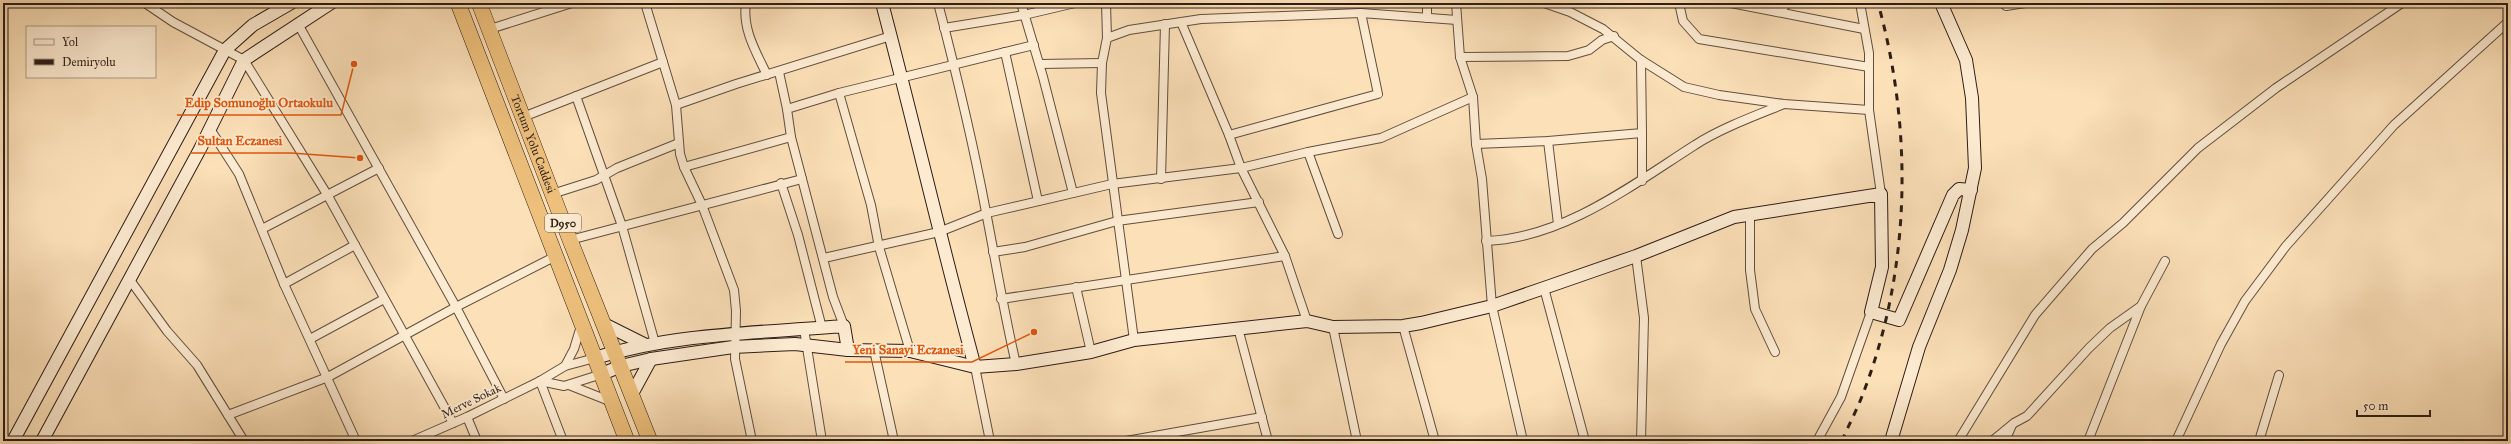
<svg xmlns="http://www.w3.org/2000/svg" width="2511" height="444" viewBox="0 0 2511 444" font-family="'IM FELL Great Primer',serif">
  <rect width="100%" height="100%" fill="#fce0b8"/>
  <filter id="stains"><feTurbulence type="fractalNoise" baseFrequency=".005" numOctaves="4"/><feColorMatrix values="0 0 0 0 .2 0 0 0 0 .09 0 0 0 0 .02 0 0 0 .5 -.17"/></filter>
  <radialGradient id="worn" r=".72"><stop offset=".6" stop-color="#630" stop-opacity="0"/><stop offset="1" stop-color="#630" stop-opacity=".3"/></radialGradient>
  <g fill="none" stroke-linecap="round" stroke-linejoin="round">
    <defs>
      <g id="street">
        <polyline points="145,3 173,22 244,60 328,196 453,423"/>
        <polyline points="645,3 676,105 680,154 684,167 702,205 734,290 736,311 735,359 752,441"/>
        <path d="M 746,3 C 742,29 756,52 767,75"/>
        <path d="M 938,3 C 956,72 973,142 986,212 C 996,263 1004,313 1016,364"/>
        <polyline points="1021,3 1043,77 1073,193"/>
        <polyline points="1106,3 1107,38"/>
        <polyline points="1456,3 1460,57 1473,97 1476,144 1482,179 1492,306 1523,441"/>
        <polyline points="1544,3 1570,12 1603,29 1641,60 1684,87 1719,95 1784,104 1869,110"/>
        <polyline points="1679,3 1683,21 1699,39 1869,67"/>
        <polyline points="1731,3 1864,29"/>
        <polyline points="1860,3 1869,53 1869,110 1881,194"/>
        <polyline points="2003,3 2006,6 2025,3"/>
        <polyline points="1778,12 1788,3"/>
        <polyline points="1427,18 1427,3"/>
        <polyline points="1181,22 1229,135 1241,168 1285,256 1307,321"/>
        <polyline points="298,24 456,307 504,399"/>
        <polyline points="944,28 1024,15 1075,3"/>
        <polyline points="490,29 572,3"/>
        <polyline points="1005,52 1038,201"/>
        <polyline points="1460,57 1568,56 1589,50 1602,40 1614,36"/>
        <polyline points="1040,64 1102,63"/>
        <polyline points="779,72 787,109"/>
        <polyline points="839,93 1034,45"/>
        <polyline points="576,96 622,226 655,343"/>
        <polyline points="676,105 736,84 891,36"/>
        <polyline points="523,117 663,62"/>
        <polyline points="210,129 239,174 284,284 356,441"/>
        <polyline points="1642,133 1642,181"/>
        <polyline points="1229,135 1378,94 1361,13"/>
        <polyline points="791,137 833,297 844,326"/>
        <polyline points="1548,141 1558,224"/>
        <polyline points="1476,144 1548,141 1642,133 1641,60"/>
        <polyline points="1308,152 1338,234"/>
        <polyline points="684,167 791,137 787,109 839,93 871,205 879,247 910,351"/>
        <polyline points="1161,179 1165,24"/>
        <polyline points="781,183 798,235 822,328"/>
        <polyline points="552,194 596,180 617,168 679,143"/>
        <polyline points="1750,215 1750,270 1755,309 1775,352"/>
        <polyline points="262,229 379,168"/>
        <polyline points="570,240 802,179"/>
        <path d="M 1486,241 C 1564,238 1632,185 1695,145 C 1719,129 1757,115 1784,104"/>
        <polyline points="993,252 1025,247 1117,221 1259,202"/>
        <polyline points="1636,256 1644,318 1641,441"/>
        <polyline points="824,258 939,232 987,213 1112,184 1241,168 1308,152 1381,138 1473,97"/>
        <polyline points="130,280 167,331 197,365 244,441"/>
        <polyline points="284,284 355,245"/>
        <polyline points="1076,287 1091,352"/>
        <polyline points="1544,288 1585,441"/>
        <polyline points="1001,299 1285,256"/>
        <polyline points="1403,326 1435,441"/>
        <polyline points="1333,327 1357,441"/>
        <polyline points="1238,328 1268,441"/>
        <polyline points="804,329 822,441"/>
        <polyline points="310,339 384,299"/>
        <polyline points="1134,340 1101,93 1102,63 1107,38 1129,30 1201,19 1361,13 1457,20"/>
        <polyline points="874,350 894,441"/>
        <polyline points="565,366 574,349 581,326"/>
        <polyline points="975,367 990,441"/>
        <polyline points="540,381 564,386 602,374"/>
        <polyline points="540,381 563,441"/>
        <polyline points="569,385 612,402"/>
        <polyline points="228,415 328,377 456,307 556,256"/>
        <polyline points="467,417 477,441"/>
        <polyline points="412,441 467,417 540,381 565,366 595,358"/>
        <polyline points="1126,441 1262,417"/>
        <polyline points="1817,441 1841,397 1871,312"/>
        <polyline points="1958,441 2035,315 2092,249 2123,223 2198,148 2276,88 2402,3"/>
        <polyline points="1992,441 2014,423 2027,416 2089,348 2110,328 2141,306 2165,261"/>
        <polyline points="2005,441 2012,425"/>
        <polyline points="2088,441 2141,306"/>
        <polyline points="2176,441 2221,344 2245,301 2286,246 2394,125 2508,22"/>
        <polyline points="2259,441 2279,375"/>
      </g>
      <g id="secondary">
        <path d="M 882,3 C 914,124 942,246 975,367"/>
        <polyline points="604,324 646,345"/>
        <path d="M 595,358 C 675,333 761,333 844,326 L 848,350"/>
        <polyline points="602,374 621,366 651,359 733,347 795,344 848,350 910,351 975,367 1016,364 1091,352 1134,340 1307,321 1333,327 1403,326 1421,323 1492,306 1544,288 1636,256 1734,217 1881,194 1882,267 1871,312 1899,320 1953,195 1959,189 1971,190"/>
        <polyline points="632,394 651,359"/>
        <polyline points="13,441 225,50 253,25 291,3"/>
        <polyline points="42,441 200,149 244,60 331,3"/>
        <polyline points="1891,441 1919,347 1950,270 1962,230 1975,168 1972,98 1966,60 1941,3"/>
      </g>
      <g id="highway">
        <polyline points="458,3 627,441"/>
        <path id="s1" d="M 479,3 L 570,240 L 650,441"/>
      </g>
    </defs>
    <use href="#street" stroke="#604e3f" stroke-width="10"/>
    <use href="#secondary" stroke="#2c1d17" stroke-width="14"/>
    <use href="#highway" stroke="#2c1d17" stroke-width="16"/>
    <use href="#street" stroke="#fdebd1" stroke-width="8"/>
    <use href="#secondary" stroke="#fdebd1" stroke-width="12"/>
    <use href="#highway" stroke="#eec07c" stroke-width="15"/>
    <path stroke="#2c1d17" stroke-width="3" stroke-dasharray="7 7" stroke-linecap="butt" d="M 1842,441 C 1849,424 1858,408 1864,391 C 1911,268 1913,129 1878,3"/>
  </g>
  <g text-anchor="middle" stroke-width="3.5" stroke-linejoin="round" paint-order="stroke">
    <rect fill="#fdebd1" stroke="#6b5b4f" stroke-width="1" x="545" y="214" width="36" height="18" rx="3"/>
    <g font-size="11" font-weight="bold" fill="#2c1d17">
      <text x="563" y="227">D950</text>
    </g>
    <g font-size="12" fill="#2c1d17" stroke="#fdebd1">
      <text dy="4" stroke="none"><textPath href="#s1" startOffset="151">Tortum Yolu Caddesi</textPath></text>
      <text transform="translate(471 401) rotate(-26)" y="4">Merve Sokak</text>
    </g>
  </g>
  <path fill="none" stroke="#df560d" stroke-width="1.5" d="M354 64L341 115H177M360 158L291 153H190M1034 332L972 362H845"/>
  <g fill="#df560d" stroke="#fdebd1" stroke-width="1.5">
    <circle cx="354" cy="64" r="4"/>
    <circle cx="360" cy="158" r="4"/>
    <circle cx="1034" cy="332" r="4"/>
  </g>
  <g font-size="13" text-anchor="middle" font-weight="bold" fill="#df560d" stroke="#fdebd1" stroke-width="3.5" stroke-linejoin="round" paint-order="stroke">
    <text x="259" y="107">Edip Somunoğlu Ortaokulu</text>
    <text x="240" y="145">Sultan Eczanesi</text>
    <text x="908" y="354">Yeni Sanayi Eczanesi</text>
  </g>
  <rect width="2511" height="444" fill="none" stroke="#fce0b8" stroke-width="16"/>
  <rect x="4" y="4" width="2503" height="436" fill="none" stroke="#2c1d17" stroke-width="2"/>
  <rect x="8" y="8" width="2495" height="428" fill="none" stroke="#2c1d17"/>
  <rect x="26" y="26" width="130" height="52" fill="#fdebd1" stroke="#a99987"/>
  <rect x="34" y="39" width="20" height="6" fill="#fdebd1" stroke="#a99987"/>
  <text x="62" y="46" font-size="12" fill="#2c1d17">Yol</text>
  <rect x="34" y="59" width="20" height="6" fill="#2c1d17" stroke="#a99987"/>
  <text x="62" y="66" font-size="12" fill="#2c1d17">Demiryolu</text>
  <path d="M2357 410v6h73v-6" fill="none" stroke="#2c1d17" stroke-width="2"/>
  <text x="2363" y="410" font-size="12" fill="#2c1d17" stroke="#fdebd1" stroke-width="3" paint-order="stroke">50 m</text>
  <rect width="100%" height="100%" filter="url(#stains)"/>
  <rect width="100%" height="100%" fill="url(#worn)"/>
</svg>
